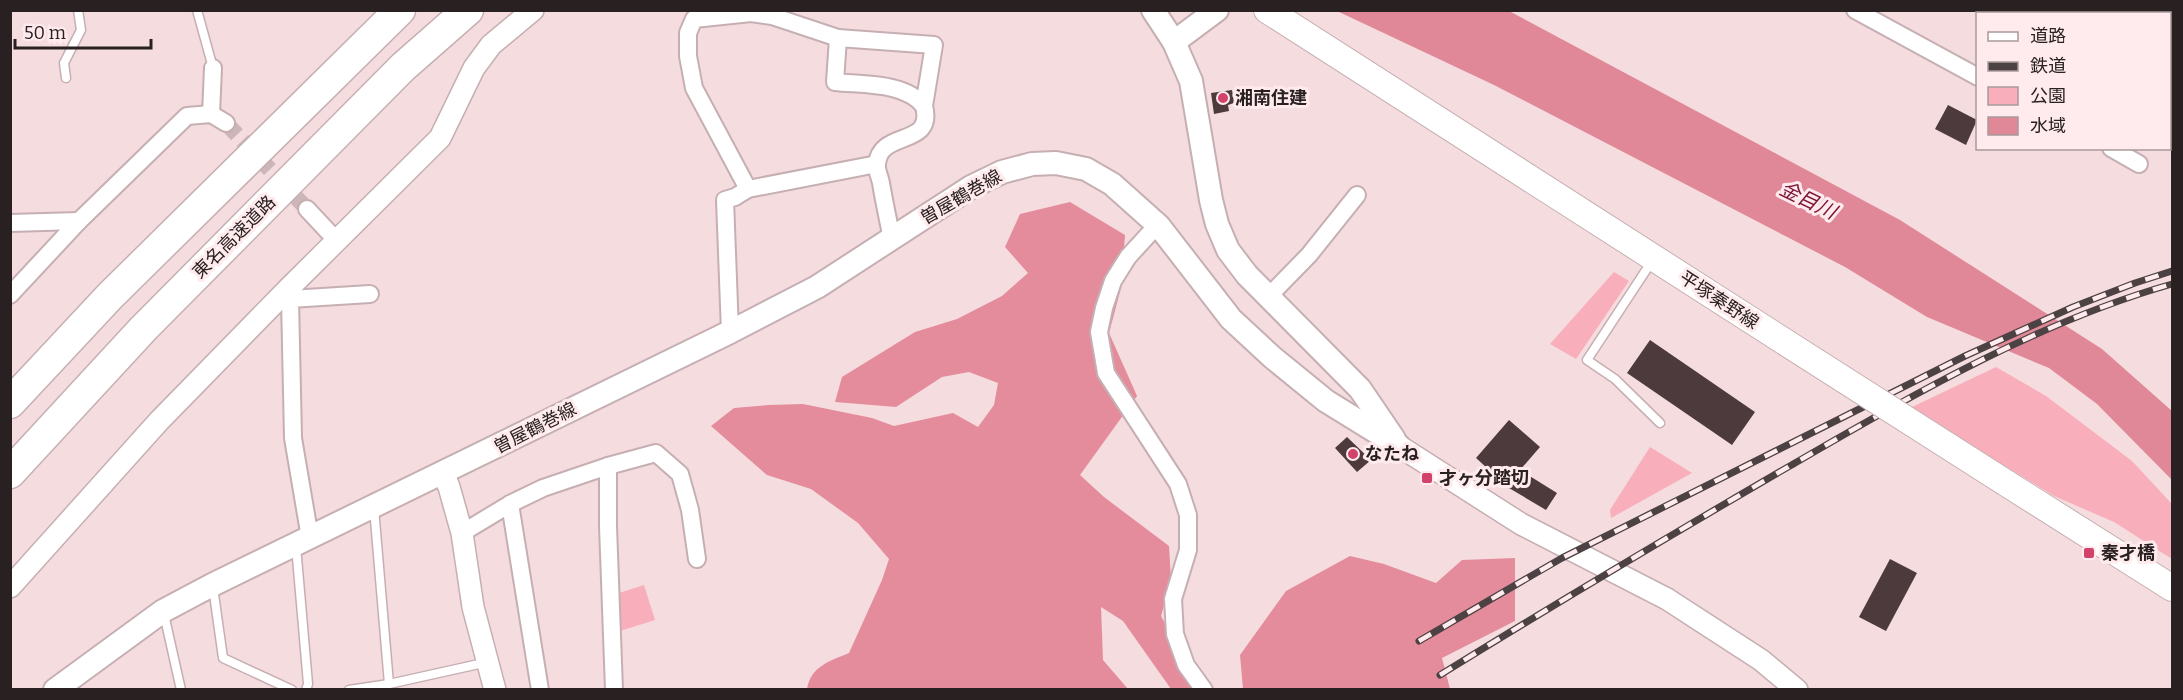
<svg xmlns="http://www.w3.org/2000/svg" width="2183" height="700" viewBox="0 0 2183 700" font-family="Bitter,'Noto Sans JP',serif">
  <rect width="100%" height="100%" fill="#f5dcdf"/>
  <g fill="#f8afbb">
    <polygon points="1614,272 1629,281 1576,359 1550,344"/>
    <polygon points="1996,367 2046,396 2132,461 2172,504 2172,559 2114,522 2054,496 1910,408"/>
    <polygon points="1650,447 1692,473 1611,518 1610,510"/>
    <polygon points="644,585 655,620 620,631 619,593"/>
  </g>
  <g fill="#e48c9c">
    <path d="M 1070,202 L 1125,235 L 1121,288 L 1109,333 L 1137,396 L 1080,475 L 1104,497 L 1169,546 L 1171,580 L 1161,616 L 1200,689 L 1171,689 L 1123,621 L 1101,607 L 1103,660 L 1128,689 L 807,689 C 811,666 830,661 849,653 L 882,580 L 889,559 L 858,523 L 811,489 L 767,475 L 711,426 L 734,408 L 769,405 L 803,404 L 872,418 L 894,426 L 953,413 L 978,427 L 994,405 L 998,383 L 969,372 L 942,377 L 896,407 L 835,402 L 842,377 L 915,332 L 957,319 L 1002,296 L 1028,273 L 1005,247 L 1020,214 Z"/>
    <polygon points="1350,556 1384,564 1436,583 1462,560 1515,558 1515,621 1442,658 1450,689 1243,689 1240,655 1286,591"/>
  </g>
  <polygon fill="#e08898" points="1337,11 1509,11 1900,220 2102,349 2172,411 2172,480 2097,404 2049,368 1927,317 1845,267 1494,85"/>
  <g fill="#4d3a3d">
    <polygon points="1232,90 1234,103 1228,105 1229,111 1214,114 1211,93"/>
    <polygon points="1948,105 1977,120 1966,145 1935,129"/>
    <polygon points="1650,340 1755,412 1732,445 1627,373"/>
    <polygon points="1509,420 1540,447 1520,470 1557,493 1546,510 1509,488 1476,458"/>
    <polygon points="1347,437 1371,460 1357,472 1335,448"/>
    <polygon points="1890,559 1917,573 1886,631 1859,617"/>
  </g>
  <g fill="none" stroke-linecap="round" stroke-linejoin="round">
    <polyline stroke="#ccb6b9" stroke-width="16" stroke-dasharray="16 8" stroke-linecap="butt" points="226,123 307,209"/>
    <defs>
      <g id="service">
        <polyline points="197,10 213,68"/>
        <polyline points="66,78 64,63 81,30 78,10"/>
        <polyline points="1652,261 1587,360 1615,379 1660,423"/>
        <polyline points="374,508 389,684 488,662"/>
        <polyline points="296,546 308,684 306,690"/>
        <polyline points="213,587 223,658 292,690"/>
        <polyline points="164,614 181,690"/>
        <polyline points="349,690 389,684"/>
      </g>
      <g id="minor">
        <polyline points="1855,10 1978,77"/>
        <path d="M 838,38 L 835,82 C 863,85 905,82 924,106"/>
        <polyline points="211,114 213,68"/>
        <polyline points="2111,148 2139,164"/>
        <path d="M 748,189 L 694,88 L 688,56 L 688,33 L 694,19 L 751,13 L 772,16 L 838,38 L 934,45 L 924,106 C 935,148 880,129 877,164 C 876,170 880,177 881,183 C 884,201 888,220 892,239"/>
        <polyline points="307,209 337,241"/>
        <polyline points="10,223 79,221"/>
        <polyline points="1159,226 1149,234 1128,257 1113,281 1104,308 1099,332 1106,373 1178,484 1188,515 1188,550 1173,599 1175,634 1186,665 1204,690"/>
        <polyline points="10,295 79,221 187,116 211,114 226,123"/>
        <polyline points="1269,296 1309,255 1357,195"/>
        <polyline points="730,332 725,200 735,197 748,189 877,164"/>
        <polyline points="608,466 656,453 680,474 690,510 697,559"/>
        <polyline points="510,504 540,690"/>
        <polyline points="462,533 510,504 543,488 608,466 608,526 614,690"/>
        <polyline points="310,538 293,438 290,299 370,294"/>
      </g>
      <g id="tertiary">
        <polyline points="1399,446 1521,524 1667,599 1761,660 1797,690"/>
        <polyline points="443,473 449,487 462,533 473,607 495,690"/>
        <polyline points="10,587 159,421 289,288 440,138 474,68 491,45 533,10"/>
      </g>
      <g id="secondary">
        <polyline points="1153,10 1174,42 1191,81 1211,200 1217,224 1228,250 1247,275 1360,389 1394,439"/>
        <polyline points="1174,42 1217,10"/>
        <polyline points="55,690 163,611 212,585 730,332 817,287 971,187 1002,172 1032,164 1056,163 1086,169 1112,184 1159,226 1231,319 1272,357 1326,401 1399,446"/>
      </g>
      <g id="primary">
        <polyline points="1267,10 1785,342"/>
        <polyline points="2006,483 2172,588"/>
      </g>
      <g id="motorway">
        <polyline points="10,403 110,296 400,10"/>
        <polyline points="10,473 143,329 403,67 468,10"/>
      </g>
    </defs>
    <use href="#service" stroke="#c6afb2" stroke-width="11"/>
    <use href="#minor" stroke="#c6afb2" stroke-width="20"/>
    <use href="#tertiary" stroke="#c6afb2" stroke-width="24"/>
    <use href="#secondary" stroke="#c6afb2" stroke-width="26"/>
    <use href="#primary" stroke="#c6afb2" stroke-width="28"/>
    <use href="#motorway" stroke="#c6afb2" stroke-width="33"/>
    <use href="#service" stroke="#fff" stroke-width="8"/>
    <use href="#minor" stroke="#fff" stroke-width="16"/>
    <use href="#tertiary" stroke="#fff" stroke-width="21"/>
    <use href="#secondary" stroke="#fff" stroke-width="22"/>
    <use href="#primary" stroke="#fff" stroke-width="26"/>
    <use href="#motorway" stroke="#fff" stroke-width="30"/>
    <defs>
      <g id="rail">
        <polyline points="1419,641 1562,558 1965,356 2073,307 2135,283 2172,271"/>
        <path d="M 1440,675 C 1555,604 1671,535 1788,467 C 1911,396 2035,323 2172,284"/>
      </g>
    </defs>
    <use href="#rail" stroke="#4c4143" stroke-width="7"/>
    <use href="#rail" stroke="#ffebed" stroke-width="4.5" stroke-dasharray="14" stroke-linecap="butt"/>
    <defs>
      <polyline id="primary-bridge" points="1785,342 2006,483"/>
    </defs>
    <use href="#primary-bridge" stroke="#c6afb2" stroke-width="28" stroke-linecap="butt"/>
    <use href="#primary-bridge" stroke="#fff" stroke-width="26"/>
  </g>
  <g fill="#d2436a" stroke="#ffebed" stroke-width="2">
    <circle cx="1223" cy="98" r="6"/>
    <circle cx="1353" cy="454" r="6"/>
    <rect x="1421" y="472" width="12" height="12" rx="3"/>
    <rect x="2083" y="547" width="12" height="12" rx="3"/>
  </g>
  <g text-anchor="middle" stroke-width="6" stroke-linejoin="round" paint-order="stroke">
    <g font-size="18" font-weight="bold" fill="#282021" stroke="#ffebed" text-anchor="start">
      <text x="1235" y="104">湘南住建</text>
      <text x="1365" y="460">なたね</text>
      <text x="1439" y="484">才ヶ分踏切</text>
      <text x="2101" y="559">秦才橋</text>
    </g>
    <g font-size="18" fill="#282021" stroke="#ffebed">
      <text transform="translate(961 197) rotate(-30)" y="6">曽屋鶴巻線</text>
      <text transform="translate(234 237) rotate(-45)" y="6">東名高速道路</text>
      <text transform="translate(1719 300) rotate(33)" y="6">平塚秦野線</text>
      <text transform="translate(535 428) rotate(-27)" y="6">曽屋鶴巻線</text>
    </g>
    <g font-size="20" font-style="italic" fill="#7d1536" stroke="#ffebed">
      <text transform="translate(1808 200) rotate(26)" y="7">金目川</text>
    </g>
  </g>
  <rect width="2183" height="700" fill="none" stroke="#282021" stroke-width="24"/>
  <rect x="1976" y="12" width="195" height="138" fill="#ffebed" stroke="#a99a9b" stroke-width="1.5"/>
  <rect x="1988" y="32" width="30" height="9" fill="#ffffff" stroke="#a99a9b" stroke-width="1.5"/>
  <text x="2030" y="42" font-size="18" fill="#282021">道路</text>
  <rect x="1988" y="62" width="30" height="9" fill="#4c4143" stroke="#a99a9b" stroke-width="1.5"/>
  <text x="2030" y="72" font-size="18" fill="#282021">鉄道</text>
  <rect x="1988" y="87" width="30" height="18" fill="#f8afbb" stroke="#a99a9b" stroke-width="1.5"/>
  <text x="2030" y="102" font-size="18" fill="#282021">公園</text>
  <rect x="1988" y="117" width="30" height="18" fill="#e08898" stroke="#a99a9b" stroke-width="1.5"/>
  <text x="2030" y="132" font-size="18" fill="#282021">水域</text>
  <path d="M15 39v9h136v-9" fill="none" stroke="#282021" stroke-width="3"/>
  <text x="24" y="39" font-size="18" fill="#282021" stroke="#ffebed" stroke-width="4.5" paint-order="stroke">50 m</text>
</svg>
